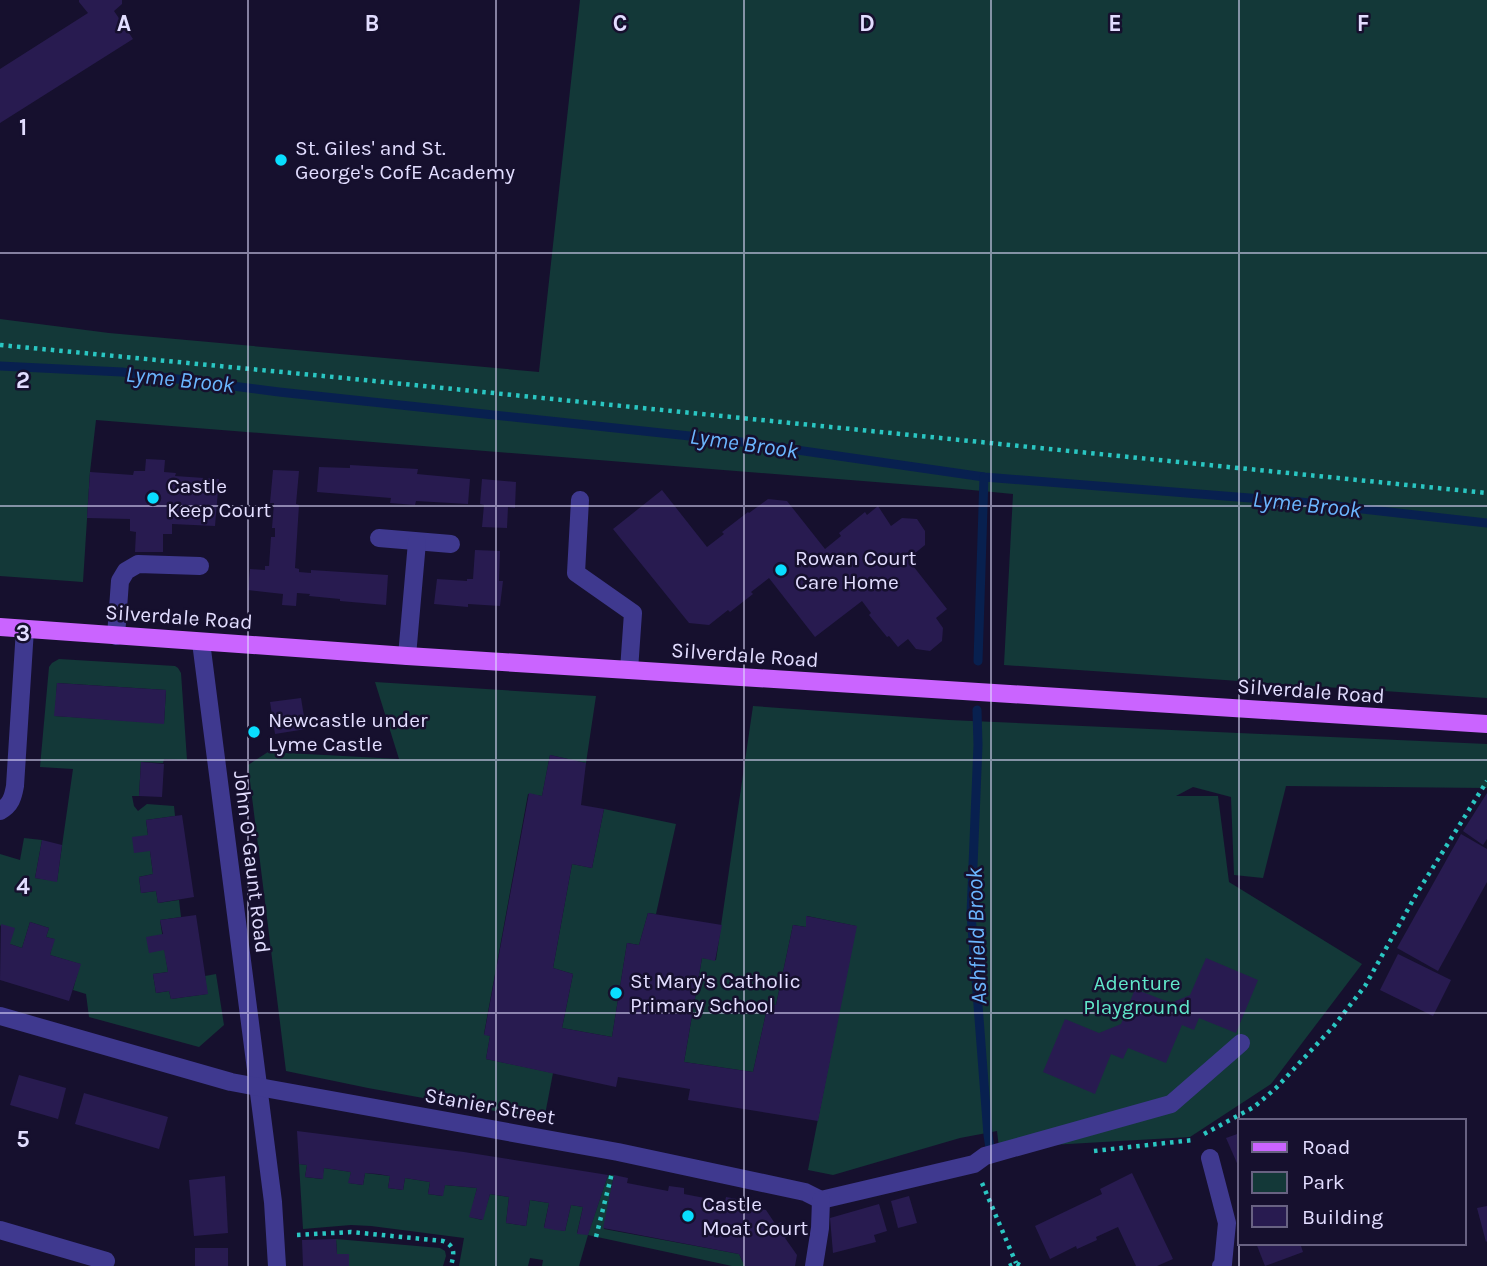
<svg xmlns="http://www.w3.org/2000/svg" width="1487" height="1266" viewBox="0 0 1487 1266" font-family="Karla,sans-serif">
  <rect width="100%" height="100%" fill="#16102e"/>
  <g fill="#133838" fill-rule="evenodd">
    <polygon points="580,0 1487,0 1487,698 1004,665 1013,494 951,488 96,420 90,472 83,582 0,576 0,319 109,333 539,372"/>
    <path d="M 59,659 L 175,666 L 178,668 L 181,673 L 187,760 L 164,759 L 163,763 L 141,762 L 139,796 L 132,796 L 134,806 L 138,811 L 147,804 L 174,806 L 175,816 L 146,820 L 153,874 L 139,877 L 141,893 L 156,891 L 158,903 L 179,900 L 181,917 L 160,920 L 168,972 L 153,974 L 156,993 L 169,991 L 171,999 L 207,994 L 205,976 L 216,974 L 224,1025 L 199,1047 L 89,1017 L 86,994 L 73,990 L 80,964 L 50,955 L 54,939 L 46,937 L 49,928 L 30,922 L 22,948 L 10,944 L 1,925 L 0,926 L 0,854 L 20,860 L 24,838 L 42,840 L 35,878 L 57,881 L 73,769 L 40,767 L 49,667 L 52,663 ZM 57,683 L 166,690 L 164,723 L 55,716 Z"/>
    <polygon points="375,682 596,696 586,763 550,755 542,796 528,794 484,1034 490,1036 486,1059 553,1073 544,1120 368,1088 286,1071 248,765 268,752 399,759"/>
    <polygon points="753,706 949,720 1487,744 1487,788 1286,786 1263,878 1234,875 1231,797 1193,787 1176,796 1218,796 1229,882 1362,964 1271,1084 1190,1137 999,1148 997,1131 960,1138 833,1175 808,1170 856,926 807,916 806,927 793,925 776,1005 768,1004 753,1072 684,1062 702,958 716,960"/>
    <polygon points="604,809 676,824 656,914 648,913 639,945 627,943 612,1037 562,1028 573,974 553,968 572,864 592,868"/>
    <polygon points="299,1164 307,1165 305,1177 322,1179 324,1168 351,1172 349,1183 363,1185 365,1173 390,1176 388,1188 403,1190 405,1178 430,1182 428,1194 442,1196 445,1185 477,1188 470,1217 482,1220 490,1194 509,1197 506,1223 526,1226 530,1200 549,1203 544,1227 565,1231 571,1205 583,1207 577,1233 588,1234 608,1175 614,1175 604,1229 739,1254 745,1266 732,1266 588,1235 579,1266 542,1266 543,1260 530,1258 528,1266 459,1266 464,1238 371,1226 351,1225 303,1229"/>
    <polygon points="336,1239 440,1248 445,1251 446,1256 443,1266 349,1266 349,1254 337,1254"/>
  </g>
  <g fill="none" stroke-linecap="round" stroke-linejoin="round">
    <g stroke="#08204f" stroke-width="9">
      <polyline points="0,366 122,372 279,392 727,440 984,477 1300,502 1487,523"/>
      <polyline points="978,661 984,477"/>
      <polyline points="977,710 978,745 971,914 988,1135 991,1155"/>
    </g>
  </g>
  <g fill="#281b50">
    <polygon points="79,0 122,0 122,4 114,11 133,39 0,123 0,69 88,13 79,2"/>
    <polygon points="146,459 165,460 164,472 176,473 175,476 219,479 215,526 172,524 172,534 163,534 163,552 135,552 136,532 130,531 130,519 87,518 90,472 133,475 134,471 145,471"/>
    <polygon points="350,465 418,469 417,474 470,479 468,504 416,501 415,505 390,503 391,498 317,492 319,467 350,468"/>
    <polygon points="273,470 299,471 296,504 299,505 295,568 299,569 299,572 311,573 311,570 388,575 386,605 340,601 340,599 309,596 310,594 297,593 296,606 282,605 283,594 248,590 250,569 265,570 265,566 269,566 271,537 275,537 275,528 272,528 274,503 270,503"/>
    <polygon points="482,479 516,482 515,508 508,507 507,528 482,527 484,505 480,504"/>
    <polygon points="662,490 707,547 724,534 722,532 748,512 749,513 768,499 787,501 825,549 841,536 839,533 865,512 867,515 878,506 891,526 902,518 917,519 925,531 925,545 914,554 916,557 910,562 947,609 936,618 943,628 942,641 930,651 916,649 908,639 898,647 889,636 887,637 869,615 871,613 862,601 815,637 769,578 751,592 753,594 730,612 728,610 709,625 689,623 613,529"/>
    <polygon points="475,550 500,551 499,581 503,581 500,606 468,604 468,607 434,604 437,579 467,581 467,579 473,579"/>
    <polygon points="57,683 166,690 164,724 54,716"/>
    <polygon points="301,698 306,729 275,734 270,702"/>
    <polygon points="550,755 586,763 581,805 604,809 592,868 572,864 553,968 573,974 562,1028 612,1037 627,943 639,945 648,913 722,925 715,961 702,958 684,1062 753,1072 768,1004 776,1005 793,925 806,927 806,916 857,926 818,1121 688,1100 690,1089 618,1077 616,1087 486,1059 490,1036 484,1035 529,793 542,796"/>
    <polygon points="141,762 164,764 162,797 139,796"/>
    <polygon points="1487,793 1487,839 1483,845 1463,831"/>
    <polygon points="182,815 194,897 158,903 156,891 141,893 139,877 153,874 150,851 134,853 132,837 148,835 146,820"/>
    <polygon points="1461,834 1487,849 1487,882 1438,971 1397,948"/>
    <polygon points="42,840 62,845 57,882 35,878"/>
    <polygon points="196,915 208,994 171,999 169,991 156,993 153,974 168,972 164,950 149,953 146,937 163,934 160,920"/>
    <polygon points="30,922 49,928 46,937 55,939 50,955 81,964 69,1001 0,980 1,924 15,928 10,944 22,948"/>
    <polygon points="1398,954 1451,980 1433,1016 1380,990"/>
    <polygon points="1206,958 1258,980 1236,1033 1199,1018 1194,1030 1182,1025 1166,1063 1128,1048 1123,1059 1111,1054 1095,1094 1043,1072 1065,1019 1099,1033 1121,1024 1135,989 1171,1003 1190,995"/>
    <polygon points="19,1075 66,1088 58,1119 10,1105"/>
    <polygon points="84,1093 168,1117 159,1149 75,1124"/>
    <polygon points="297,1131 464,1152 608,1175 588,1235 577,1234 583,1207 571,1205 565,1231 555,1230 544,1228 549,1203 530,1200 526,1226 506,1223 509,1197 490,1194 483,1220 469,1217 477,1188 445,1185 443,1196 428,1194 430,1182 405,1178 403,1190 388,1188 390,1176 378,1174 365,1173 363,1185 348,1183 351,1172 324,1168 323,1179 305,1177 307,1165 299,1164"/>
    <polygon points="1240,1133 1240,1170 1226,1138"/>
    <polygon points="1132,1173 1173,1259 1157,1266 1136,1266 1118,1227 1096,1237 1097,1240 1077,1249 1076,1246 1050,1259 1035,1226 1102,1194 1100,1189"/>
    <polygon points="614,1175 628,1178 627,1183 668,1191 669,1186 684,1188 684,1194 725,1202 726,1197 742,1200 741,1205 766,1210 776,1225 781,1222 790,1235 785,1238 797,1255 795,1266 745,1266 739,1254 603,1228"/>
    <polygon points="225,1176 228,1233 194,1236 189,1180"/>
    <polygon points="909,1196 917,1223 898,1228 891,1201"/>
    <polygon points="879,1204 887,1231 874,1235 876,1242 833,1253 830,1218"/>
    <polygon points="1487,1206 1487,1241 1486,1242 1477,1208"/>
    <polygon points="336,1239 337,1254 349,1254 349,1266 303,1266 302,1240"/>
    <polygon points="1256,1243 1300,1243 1303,1252 1265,1266"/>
    <rect x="195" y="1248" width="33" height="18"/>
  </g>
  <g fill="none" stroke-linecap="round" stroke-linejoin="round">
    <g stroke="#2ac6c2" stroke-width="4.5" stroke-dasharray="3.5 5" stroke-linecap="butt">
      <polyline points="0,345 334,377 1487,493"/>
      <polyline points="1204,1134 1254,1107 1276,1088 1333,1027 1365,986 1417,893 1487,781"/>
      <polyline points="1094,1151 1193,1140"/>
      <polyline points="982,1183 1016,1263"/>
      <path d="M 297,1235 L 351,1232 L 443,1241 C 456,1246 454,1254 451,1266"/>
      <polyline points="596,1237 612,1173"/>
      <polyline points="1009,1266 1016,1263 1022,1266"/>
    </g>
    <g stroke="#3f398f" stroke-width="18">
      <polyline points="580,500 576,573 633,613 629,670"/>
      <polyline points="379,538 451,544"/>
      <polyline points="116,636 120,581 126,571 138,564 200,566"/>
      <polyline points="201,642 273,1202 277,1266"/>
      <polyline points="407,656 417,542"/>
      <path d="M 0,811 C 11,805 13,797 15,786 L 25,629"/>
      <polyline points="0,1016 231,1082 618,1152 805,1192 821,1200 974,1164 985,1156 1171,1104 1241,1043"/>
      <polyline points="1210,1158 1227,1223 1223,1264 1221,1266"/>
      <polyline points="0,1230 106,1261"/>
      <polyline points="814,1266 820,1228 821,1200"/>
    </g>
    <polyline stroke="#ca64ff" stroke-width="18" points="0,627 407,656 1487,724"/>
  </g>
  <path fill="none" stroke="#e2ddff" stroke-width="2" stroke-opacity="0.55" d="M 248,0 L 248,1266M 496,0 L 496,1266M 744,0 L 744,1266M 991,0 L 991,1266M 1239,0 L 1239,1266M 0,253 L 1487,253M 0,506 L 1487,506M 0,760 L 1487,760M 0,1013 L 1487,1013"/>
  <g fill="#09deff" stroke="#16102e" stroke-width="2.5">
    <circle cx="281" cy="160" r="7"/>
    <circle cx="153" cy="498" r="7"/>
    <circle cx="781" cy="570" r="7"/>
    <circle cx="254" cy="732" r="7"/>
    <circle cx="616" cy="993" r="7"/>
    <circle cx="688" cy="1216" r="7"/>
  </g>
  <g text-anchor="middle" stroke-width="5" stroke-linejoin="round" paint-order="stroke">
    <g font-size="21" fill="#e2ddff" stroke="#16102e" text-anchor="start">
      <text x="295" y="155">St. Giles' and St.<tspan x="295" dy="24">George's CofE Academy</tspan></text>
      <text x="167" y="493">Castle<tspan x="167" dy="24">Keep Court</tspan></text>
      <text x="795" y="565">Rowan Court<tspan x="795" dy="24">Care Home</tspan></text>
      <text x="268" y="727">Newcastle under<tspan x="268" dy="24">Lyme Castle</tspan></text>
      <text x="630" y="988">St Mary's Catholic<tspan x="630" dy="24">Primary School</tspan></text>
      <text x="702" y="1211">Castle<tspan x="702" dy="24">Moat Court</tspan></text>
    </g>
    <g font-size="21" fill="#e2ddff" stroke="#16102e">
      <text transform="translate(179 617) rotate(4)" y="7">Silverdale Road</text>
      <text transform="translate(745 655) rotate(4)" y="7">Silverdale Road</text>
      <text transform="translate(1311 691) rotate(4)" y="7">Silverdale Road</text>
      <text transform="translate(252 862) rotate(83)" y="7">John O' Gaunt Road</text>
      <text transform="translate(490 1106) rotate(10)" y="7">Stanier Street</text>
    </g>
    <g font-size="21" fill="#61e7ca" stroke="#16102e">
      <text x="1137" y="990">Adenture<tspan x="1137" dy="24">Playground</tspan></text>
    </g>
    <g font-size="23" font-style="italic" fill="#6bb6ff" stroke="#16102e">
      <text transform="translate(180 379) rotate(6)" y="8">Lyme Brook</text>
      <text transform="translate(744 443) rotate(8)" y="8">Lyme Brook</text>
      <text transform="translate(1307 504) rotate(6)" y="8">Lyme Brook</text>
      <text transform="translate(976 936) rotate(-92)" y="8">Ashfield Brook</text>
    </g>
  </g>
  <g font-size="23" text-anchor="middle" font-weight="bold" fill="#e2ddff" stroke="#16102e" stroke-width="5" stroke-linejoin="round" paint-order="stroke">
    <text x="124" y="31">A</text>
    <text x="372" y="31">B</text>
    <text x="620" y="31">C</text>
    <text x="867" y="31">D</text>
    <text x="1115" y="31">E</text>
    <text x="1363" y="31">F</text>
    <text x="23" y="135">1</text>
    <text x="23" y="388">2</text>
    <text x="23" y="641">3</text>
    <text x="23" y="894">4</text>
    <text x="23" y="1147">5</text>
  </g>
  <rect x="1238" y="1119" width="228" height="126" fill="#16102e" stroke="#686282" stroke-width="2"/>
  <rect x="1252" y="1142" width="35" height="10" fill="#ca64ff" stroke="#686282" stroke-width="2"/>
  <text x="1302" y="1154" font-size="21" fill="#e2ddff">Road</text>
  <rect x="1252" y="1172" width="35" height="21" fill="#133838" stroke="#686282" stroke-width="2"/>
  <text x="1302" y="1189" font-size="21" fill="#e2ddff">Park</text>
  <rect x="1252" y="1206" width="35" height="21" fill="#281b50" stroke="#686282" stroke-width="2"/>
  <text x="1302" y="1224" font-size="21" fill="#e2ddff">Building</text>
</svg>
